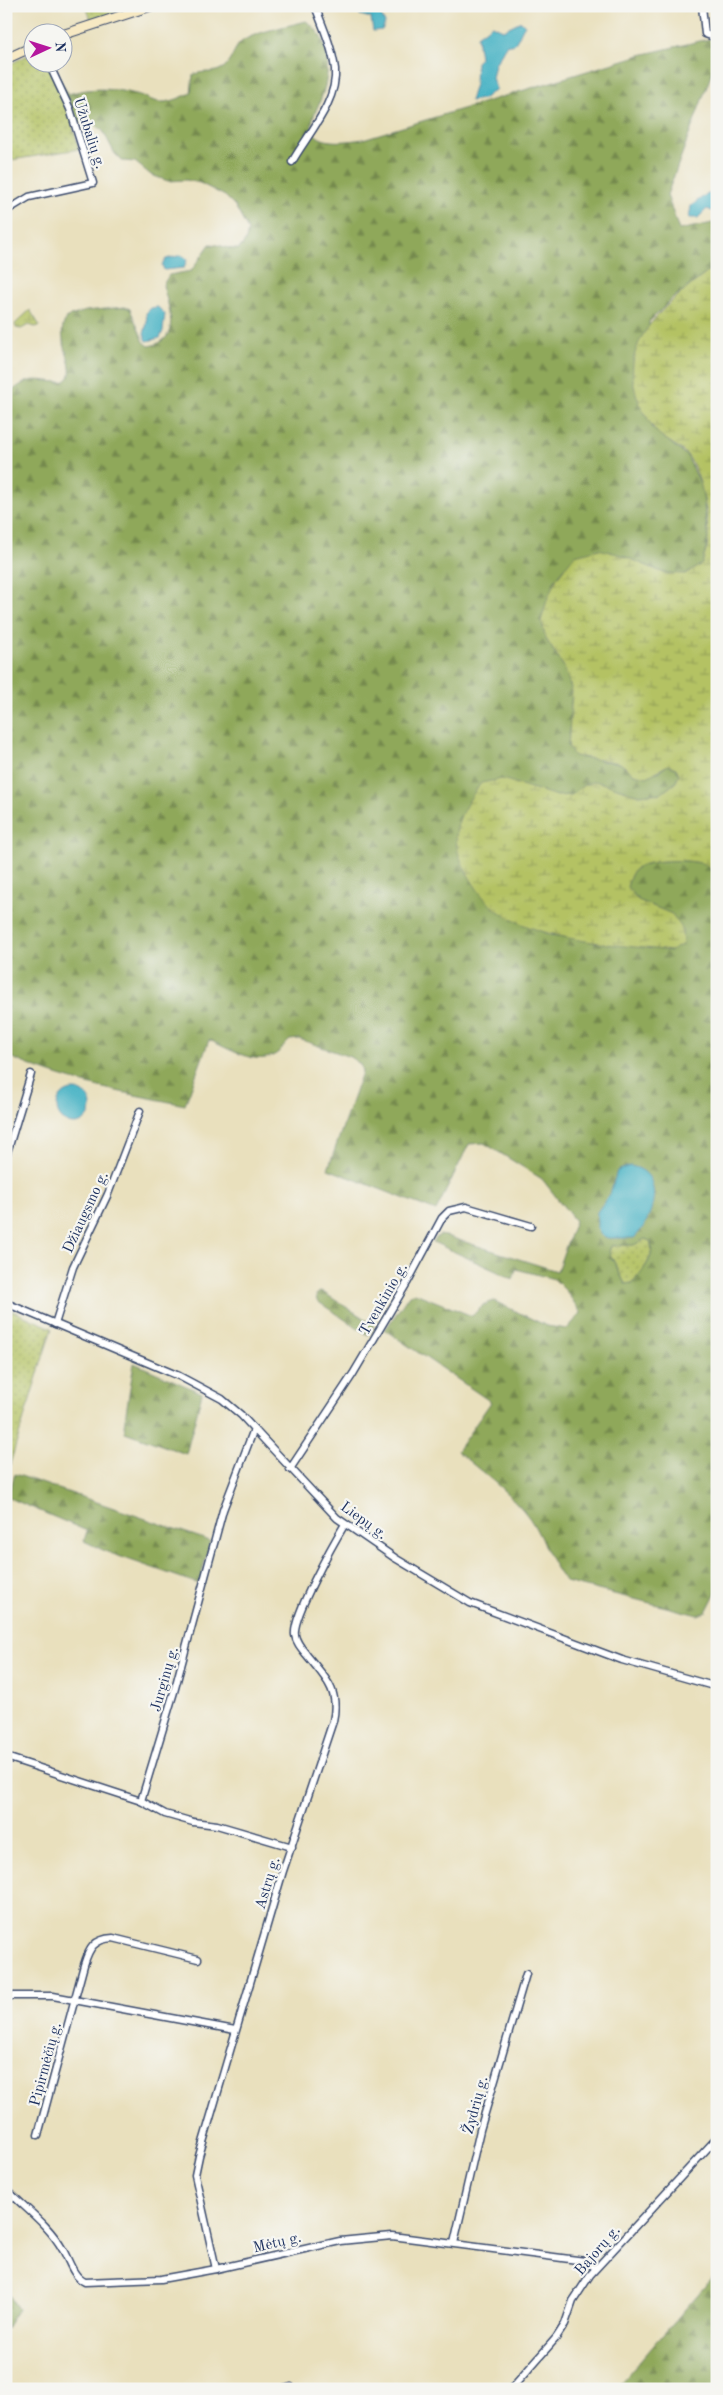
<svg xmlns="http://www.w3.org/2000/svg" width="723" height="2395" viewBox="0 0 723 2395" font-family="'Old Standard TT',serif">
  <defs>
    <pattern id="grass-dots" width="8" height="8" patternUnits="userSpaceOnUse" patternTransform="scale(1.25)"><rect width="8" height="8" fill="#b4c264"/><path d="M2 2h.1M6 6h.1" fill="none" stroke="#929e56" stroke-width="1.8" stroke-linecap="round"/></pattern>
    <pattern id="forest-firs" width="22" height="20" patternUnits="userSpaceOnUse" patternTransform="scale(1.25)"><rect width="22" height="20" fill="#8fa85a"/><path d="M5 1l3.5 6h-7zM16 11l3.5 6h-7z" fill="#74894e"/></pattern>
    <pattern id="wetland-marsh" width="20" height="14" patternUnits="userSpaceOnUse" patternTransform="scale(1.25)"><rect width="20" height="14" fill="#b4c264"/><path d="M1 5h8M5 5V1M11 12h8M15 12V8" fill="none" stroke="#929e56"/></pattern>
  </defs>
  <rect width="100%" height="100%" fill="#f6f6f2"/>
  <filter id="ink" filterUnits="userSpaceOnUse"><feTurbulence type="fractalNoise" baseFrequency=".02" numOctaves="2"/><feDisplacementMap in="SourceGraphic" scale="10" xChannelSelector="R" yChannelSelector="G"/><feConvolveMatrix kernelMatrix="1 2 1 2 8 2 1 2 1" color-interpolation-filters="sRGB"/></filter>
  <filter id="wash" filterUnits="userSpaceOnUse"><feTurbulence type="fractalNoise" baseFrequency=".0096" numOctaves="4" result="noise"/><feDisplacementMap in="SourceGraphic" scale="20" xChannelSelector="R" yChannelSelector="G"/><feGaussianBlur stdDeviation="1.12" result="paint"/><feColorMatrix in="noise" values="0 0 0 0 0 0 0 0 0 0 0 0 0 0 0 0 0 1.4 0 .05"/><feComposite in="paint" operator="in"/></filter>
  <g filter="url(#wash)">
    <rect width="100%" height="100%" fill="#e9e0bd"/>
    <g fill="url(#grass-dots)" stroke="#687861">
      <polygon points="86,6 136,6 91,20"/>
      <polygon points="32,53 32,62 50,63 68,94 77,122 72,124 79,149 12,160 6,139 6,66"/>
      <path d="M 645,1239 L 650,1241 C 656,1258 642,1270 633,1283 L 625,1284 L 609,1252 L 611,1246 Z"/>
      <polygon points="6,1308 52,1328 6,1477"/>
    </g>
    <g fill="url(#forest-firs)" stroke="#556c5c" fill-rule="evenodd">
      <path d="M 306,21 C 330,37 331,68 323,93 C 320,103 314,113 312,122 C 309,148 349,141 363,139 L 640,55 L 717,37 L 717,59 L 667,195 L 679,230 L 717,222 L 717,265 L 672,299 L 649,322 L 652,428 L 687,456 L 702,487 L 708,540 L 702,565 L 685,574 L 664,573 L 621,555 L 546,639 L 564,667 L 572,691 L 568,747 L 602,761 L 620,763 L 634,774 L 658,772 L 668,765 L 676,768 L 679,774 L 676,782 L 662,793 L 639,795 L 621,790 L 584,785 L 571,795 L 557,796 L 500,913 L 550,935 L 671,951 L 672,914 L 638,900 L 627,887 C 629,880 631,871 638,867 C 653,859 689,859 704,864 C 708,866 713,871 717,874 L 717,1590 L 706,1612 L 698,1615 L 566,1582 C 547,1561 542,1531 523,1510 C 504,1488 479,1470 457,1451 L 491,1402 L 385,1330 L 409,1295 L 415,1293 L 472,1316 L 483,1305 L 494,1301 L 547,1326 L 567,1329 L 581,1313 L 567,1292 L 554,1279 L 516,1269 L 513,1279 L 433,1242 L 439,1235 L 446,1236 L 557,1271 L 575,1221 L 542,1179 L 484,1143 L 469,1144 L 436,1211 L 328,1169 L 362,1072 L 360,1064 L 350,1057 L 299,1039 L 290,1040 C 285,1044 281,1051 276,1054 C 256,1067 228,1048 209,1040 L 185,1105 C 124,1093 62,1082 6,1055 L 6,396 C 13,390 20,384 29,381 C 48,376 79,396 68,358 C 64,343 58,331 67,317 L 86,311 L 125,307 L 130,309 L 144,342 L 149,346 C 183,340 168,307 163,285 L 169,275 L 191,271 L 210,244 C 221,244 228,250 239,249 L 246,240 L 248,230 L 235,206 L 225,196 L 200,183 L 186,180 L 168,181 L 151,175 L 135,162 L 122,161 L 115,154 L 103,131 L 92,123 L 77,122 L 68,94 C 92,87 112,88 136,94 C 145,96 152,102 162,102 C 172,102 182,97 191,93 L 193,75 C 202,70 210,74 219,70 C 231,66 232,51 240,43 C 252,32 289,26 306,21 ZM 645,1239 L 650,1241 C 656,1258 642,1270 633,1283 L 625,1284 L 609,1252 L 611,1246 L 634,1245 Z"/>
      <polygon points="321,1291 373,1324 373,1331 368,1335 317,1301 316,1295"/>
      <polygon points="134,1363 202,1393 186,1454 125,1432 124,1425"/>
      <polygon points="15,1474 210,1541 199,1584 107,1552 84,1541 87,1531 7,1497"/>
      <polygon points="717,2272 717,2389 616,2389 705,2286"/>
      <polygon points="6,2290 18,2309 6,2328"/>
    </g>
    <g fill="url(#wetland-marsh)" stroke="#687861">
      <path d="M 717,265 L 717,874 C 713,871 708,866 704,864 C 689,859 652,859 638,867 C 631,871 629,880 627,887 L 638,900 L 672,914 L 682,928 L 683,944 L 671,951 C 616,944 548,943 501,913 C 486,904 475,887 467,873 C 446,835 458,815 481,783 L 502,779 L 557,796 L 571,795 L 584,785 L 595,781 L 639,795 L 662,793 L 676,782 L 679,774 L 676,768 L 668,765 L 647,777 L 634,774 L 620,763 L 574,756 L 568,747 L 572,691 L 564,667 L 546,639 L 541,621 L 547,600 L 556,579 L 575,555 L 599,549 L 621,555 L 664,573 L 685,574 L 702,564 C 704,556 708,547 708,539 C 708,515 702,474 687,455 C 677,444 660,439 652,426 C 601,349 660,309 717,265 Z"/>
      <polygon points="30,310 40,326 35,327 29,325 21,329 16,328 15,324"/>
    </g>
    <g fill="#47b2c4" stroke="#317091">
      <polygon points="362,10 379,11 385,23 382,30 373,31 371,18 360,15 359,12"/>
      <path d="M 521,21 L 525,25 C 520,31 519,40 513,45 L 507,44 L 495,64 L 492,78 L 496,89 L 483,99 L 470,101 L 475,84 L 476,62 L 480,58 L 477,36 L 492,25 L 503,30 Z"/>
      <polygon points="717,190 717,213 707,209 698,218 689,218 691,206 704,196"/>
      <polygon points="182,255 187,260 184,268 164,270 162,265 166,259"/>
      <polygon points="158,307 165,314 163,331 160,338 147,341 144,334 147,323 146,313 151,308"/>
      <circle cx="74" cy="1107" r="17"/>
      <path d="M 630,1166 C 667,1172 654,1220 634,1238 L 608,1238 L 601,1235 L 597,1228 L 597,1212 L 610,1194 L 617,1171 Z"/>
    </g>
  </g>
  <g filter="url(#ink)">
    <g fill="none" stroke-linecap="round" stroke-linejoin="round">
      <defs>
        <g id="street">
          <polyline points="702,6 705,34 711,36 717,36"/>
          <path d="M 292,162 C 307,135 338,102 335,69 C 332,47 323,27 315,6"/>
          <polyline points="6,211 29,197 93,183 70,109 48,62"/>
          <polyline points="6,1156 31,1074"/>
          <polyline points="6,1303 179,1376 222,1399 241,1415 337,1518 395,1558 470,1603 622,1660 717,1687"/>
          <polyline points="55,1324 73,1267 108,1194 140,1111"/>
          <polyline points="290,1469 353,1374 407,1283 442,1218 449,1211 466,1207 531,1226"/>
          <polyline points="6,1757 141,1801 174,1692 223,1510 254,1429"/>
          <polyline points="141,1801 165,1814 193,1822 217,1825 292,1847"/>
          <polyline points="6,1996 53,1996 235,2030"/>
          <path d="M 38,2135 L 84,1965 C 89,1948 94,1939 113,1938 L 198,1959"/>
          <path d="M 6,2189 C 26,2209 49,2225 63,2250 C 69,2260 73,2277 85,2282 L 161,2279 L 216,2269 L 340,2241 L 392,2236 L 585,2261 L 596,2268"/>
          <polyline points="454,2243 480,2130 526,1974"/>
          <path d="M 216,2269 L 195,2175 L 199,2156 L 283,1871 L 333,1721 C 340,1689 325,1678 306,1654 C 301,1648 296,1642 295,1635 C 292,1617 334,1542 345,1524"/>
          <polyline points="284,2389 291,2387"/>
          <polyline points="511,2389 556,2338 565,2324 573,2301 590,2275 717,2138"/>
        </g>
        <g id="secondary">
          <polyline points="62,35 151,6"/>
          <polyline points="6,59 32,47"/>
        </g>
      </defs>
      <use href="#street" stroke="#3a4a6c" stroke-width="9"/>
      <use href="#secondary" stroke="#3a4a6c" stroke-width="11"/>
      <use href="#street" stroke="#fff" stroke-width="6"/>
      <use href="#secondary" stroke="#f7e9c3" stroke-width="9"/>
    </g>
  </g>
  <g text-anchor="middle" stroke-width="4.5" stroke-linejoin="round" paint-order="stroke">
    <g font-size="15" fill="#1b2f5e" stroke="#f6f6f2">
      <text transform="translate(90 133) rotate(72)" y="5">Užubalių g.</text>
      <text transform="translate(85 1212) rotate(-65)" y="5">Džiaugsmo g.</text>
      <text transform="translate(383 1299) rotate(-60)" y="5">Tvenkinio g.</text>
      <text transform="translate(364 1520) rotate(36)" y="5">Liepų g.</text>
      <text transform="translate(164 1679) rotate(-74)" y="5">Jurginų g.</text>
      <text transform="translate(267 1883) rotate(-73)" y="5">Astrų g.</text>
      <text transform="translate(45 2064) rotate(-75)" y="5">Pipirmėčių g.</text>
      <text transform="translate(475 2105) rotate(-75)" y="5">Žydrių g.</text>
      <text transform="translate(277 2242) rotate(-13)" y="5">Mėtų g.</text>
      <text transform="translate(597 2250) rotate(-49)" y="5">Bajorų g.</text>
    </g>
  </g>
  <rect width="723" height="2395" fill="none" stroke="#f6f6f2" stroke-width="25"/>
  <g transform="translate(48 48) rotate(86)"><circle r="24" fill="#f6f6f2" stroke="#9ea6b7"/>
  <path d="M0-4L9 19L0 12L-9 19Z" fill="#b5179e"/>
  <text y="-8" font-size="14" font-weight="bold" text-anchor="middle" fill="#1b2f5e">N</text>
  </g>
</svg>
